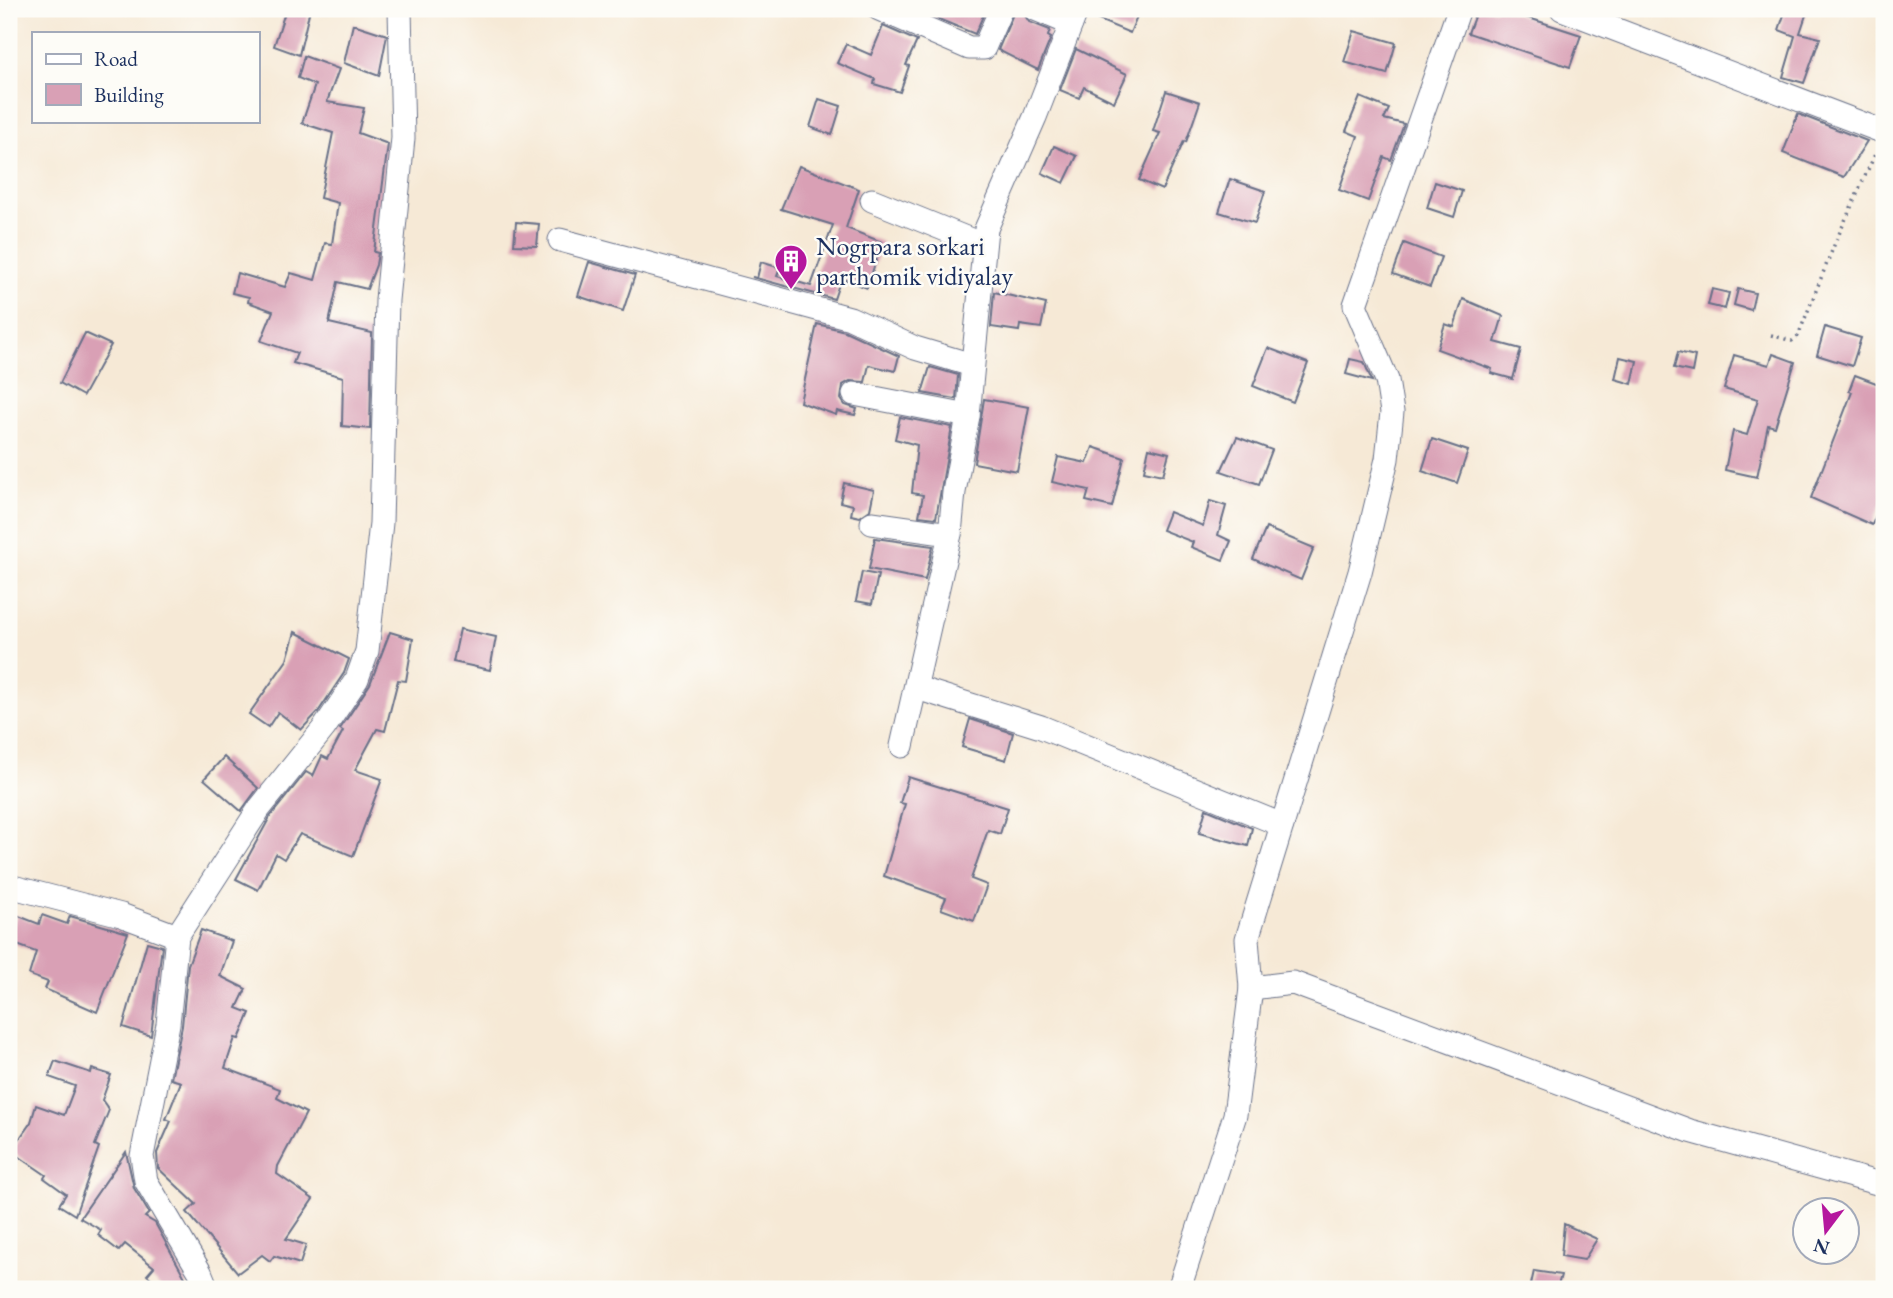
<svg xmlns="http://www.w3.org/2000/svg" width="1893" height="1298" viewBox="0 0 1893 1298" font-family="'EB Garamond',serif">
  <rect width="100%" height="100%" fill="#fdfcf7"/>
  <filter id="ink" filterUnits="userSpaceOnUse"><feTurbulence type="fractalNoise" baseFrequency=".0143" numOctaves="2"/><feDisplacementMap in="SourceGraphic" scale="14" xChannelSelector="R" yChannelSelector="G"/><feConvolveMatrix kernelMatrix="1 2 1 2 8 2 1 2 1" color-interpolation-filters="sRGB"/></filter>
  <filter id="wash" filterUnits="userSpaceOnUse"><feTurbulence type="fractalNoise" baseFrequency=".00686" numOctaves="4" result="noise"/><feDisplacementMap in="SourceGraphic" scale="28" xChannelSelector="R" yChannelSelector="G"/><feGaussianBlur stdDeviation="1.57" result="paint"/><feColorMatrix in="noise" values="0 0 0 0 0 0 0 0 0 0 0 0 0 0 0 0 0 1.4 0 .05"/><feComposite in="paint" operator="in"/></filter>
  <g filter="url(#wash)">
    <rect width="100%" height="100%" fill="#f6e9d6"/>
    <g id="blocks">
      <g fill="#d9a0b5">
        <polygon points="286,9 310,9 299,55 274,46"/>
        <polygon points="914,9 986,9 975,34"/>
        <polygon points="1015,9 1021,9 1029,22 1050,30 1048,36 1051,38 1038,70 998,50"/>
        <polygon points="1091,9 1140,9 1130,33 1089,16"/>
        <polygon points="1477,9 1501,9 1581,35 1570,67 1468,33"/>
        <polygon points="1786,9 1808,9 1800,33 1820,38 1804,83 1783,77 1795,36 1779,30"/>
        <polygon points="353,24 387,35 379,76 344,63"/>
        <polygon points="883,26 917,41 906,65 909,66 900,92 874,84 875,79 837,63 846,44 871,55"/>
        <polygon points="1354,31 1396,43 1387,74 1344,62"/>
        <polygon points="1076,49 1127,74 1114,102 1084,87 1079,98 1060,90"/>
        <polygon points="304,56 339,69 327,102 364,108 358,133 388,144 374,252 378,253 376,265 367,289 338,282 329,323 372,333 370,429 342,426 343,377 293,363 297,353 261,341 273,311 248,302 249,297 232,293 237,273 285,287 291,273 315,280 325,243 332,244 338,203 320,198 333,133 302,123 315,85 298,78"/>
        <polygon points="1166,91 1200,102 1186,142 1184,141 1162,190 1139,180 1160,133 1153,131"/>
        <polygon points="1360,97 1389,109 1384,119 1404,124 1391,160 1384,157 1368,201 1339,190 1358,136 1346,131"/>
        <polygon points="819,99 841,106 832,135 810,127"/>
        <polygon points="1798,114 1867,141 1844,177 1783,153"/>
        <polygon points="1054,146 1077,156 1064,183 1042,173"/>
        <polygon points="799,166 859,189 846,228 882,242 867,288 841,278 834,299 752,277 757,278 761,262 780,268 777,276 811,286 833,225 781,209"/>
        <polygon points="1230,179 1265,191 1255,223 1219,212"/>
        <polygon points="1435,182 1462,191 1454,217 1427,208"/>
        <polygon points="516,222 539,224 537,246 514,245"/>
        <polygon points="1404,243 1441,257 1430,287 1393,274"/>
        <polygon points="589,262 635,275 623,311 578,296"/>
        <polygon points="1712,289 1729,293 1725,309 1708,305"/>
        <polygon points="1738,289 1755,293 1751,310 1734,305"/>
        <polygon points="994,292 1046,304 1041,328 1020,325 1019,331 991,327"/>
        <polygon points="1463,299 1503,316 1495,342 1521,349 1513,379 1491,373 1492,369 1437,349 1445,324 1454,327"/>
        <polygon points="817,324 845,331 899,356 895,371 869,365 865,382 850,381 843,385 841,399 845,405 857,409 855,415 837,411 836,415 800,402"/>
        <polygon points="1825,327 1861,338 1852,366 1817,355"/>
        <polygon points="85,333 111,345 83,396 60,383"/>
        <polygon points="1268,348 1308,363 1293,402 1253,386"/>
        <polygon points="1678,352 1695,356 1692,372 1674,368"/>
        <polygon points="1773,354 1795,362 1775,427 1768,425 1757,477 1725,470 1733,431 1747,435 1758,399 1724,389 1734,355 1769,365"/>
        <polygon points="1620,357 1637,361 1632,384 1615,379"/>
        <polygon points="1350,359 1364,362 1372,381 1346,374"/>
        <polygon points="930,367 958,375 956,399 922,393"/>
        <polygon points="1855,375 1884,386 1884,497 1872,525 1811,498 1852,392 1849,391"/>
        <polygon points="984,399 1029,407 1017,471 974,463"/>
        <polygon points="900,417 952,427 936,518 919,516 923,495 912,493 917,445 895,439"/>
        <polygon points="1237,437 1272,450 1259,484 1221,471"/>
        <polygon points="1432,439 1468,451 1457,483 1422,471"/>
        <polygon points="1093,447 1124,458 1112,507 1086,501 1089,490 1052,482 1058,457 1087,463"/>
        <polygon points="1149,448 1169,453 1163,475 1144,471"/>
        <polygon points="844,483 874,490 870,510 860,517 851,515 853,505 840,502"/>
        <polygon points="1210,501 1226,506 1218,535 1231,541 1223,560 1191,547 1193,542 1162,530 1169,512 1203,526"/>
        <polygon points="1266,528 1314,548 1301,580 1253,559"/>
        <polygon points="875,538 933,546 925,580 869,569"/>
        <polygon points="862,572 878,575 872,604 856,601"/>
        <polygon points="460,629 496,637 490,670 453,662"/>
        <polygon points="295,632 349,659 344,673 318,712 301,730 278,712 268,727 249,714 287,660"/>
        <polygon points="390,632 413,639 406,681 398,680 385,731 377,729 355,770 382,779 353,856 300,834 284,859 276,854 258,890 236,879 270,817 306,772 313,776 322,756 328,759 343,731 340,729 370,684"/>
        <polygon points="970,719 1013,733 1006,760 962,747"/>
        <polygon points="224,757 258,788 241,811 204,779"/>
        <polygon points="908,777 1008,808 1000,834 988,830 971,879 987,885 974,921 941,909 946,898 884,876 905,804 900,803"/>
        <polygon points="1206,809 1252,828 1248,846 1199,833"/>
        <polygon points="16,915 39,924 42,915 67,924 70,916 128,933 97,1012 45,989 48,982 29,975 36,952 9,942"/>
        <polygon points="201,930 232,941 220,976 246,989 237,1008 250,1013 239,1039 235,1038 225,1068 280,1089 277,1098 306,1113 278,1166 277,1174 313,1199 286,1239 306,1245 300,1264 274,1256 270,1261 262,1255 238,1273 187,1212 196,1204 158,1168 157,1153 171,1121 166,1119 181,1082 171,1079 182,1026 188,965"/>
        <polygon points="147,942 162,946 151,1036 123,1027"/>
        <polygon points="55,1061 91,1073 92,1069 111,1075 102,1100 109,1110 95,1145 99,1147 75,1215 59,1205 66,1194 44,1178 46,1175 11,1151 31,1122 36,1105 64,1115 75,1086 49,1077"/>
        <polygon points="126,1152 134,1188 149,1213 145,1217 155,1223 188,1283 182,1289 163,1289 147,1275 154,1267 125,1244 119,1251 98,1235 101,1230 80,1218"/>
        <polygon points="1564,1224 1597,1239 1584,1260 1561,1256"/>
        <polygon points="1534,1271 1561,1275 1557,1289 1530,1289"/>
      </g>
    </g>
  </g>
  <g filter="url(#ink)">
    <use href="#blocks" fill-opacity="0" stroke="#687088" stroke-width="2"/>
    <g fill="none" stroke-linecap="round" stroke-linejoin="round">
      <defs>
        <g id="minor">
          <polyline points="879,9 969,48 984,48 1001,9"/>
          <polyline points="1035,9 1071,24"/>
          <polyline points="1459,9 1355,305 1387,380 1392,412 1387,459 1360,572 1247,939 1251,988 1293,983 1690,1131 1884,1185"/>
          <polyline points="1562,9 1884,132"/>
          <polyline points="872,200 983,245"/>
          <polyline points="560,240 850,318 915,348 972,365"/>
          <polyline points="854,394 968,416"/>
          <polyline points="872,523 950,534"/>
          <polyline points="917,688 1041,727 1282,825"/>
          <polyline points="902,746 950,534 954,492 968,416 986,229 1035,117 1077,9"/>
          <polyline points="9,886 121,915 177,936 259,809 324,728 357,679 367,651 381,523 387,300 403,138 400,9"/>
          <polyline points="177,936 168,1024 142,1156 146,1181 200,1272 207,1289"/>
          <polyline points="1179,1289 1235,1115 1251,988"/>
        </g>
      </defs>
      <use href="#minor" stroke="#687088" stroke-width="25"/>
      <polyline stroke="#687088" stroke-width="3.5" stroke-dasharray="2 5" stroke-linecap="butt" points="1771,335 1792,341 1798,336 1835,243 1876,152"/>
      <use href="#minor" stroke="#fff" stroke-width="23"/>
    </g>
  </g>
  <defs>
    <symbol id="building-pin" viewBox="-11 -11 22 30"><path d="M0 17L-7.5 6A9.5 9.5 0 1 1 7.5 6Z" fill="#b5179e" stroke="#fdfcf7"/><path d="M-4-6H4V6H1V3H-1V6H-4ZM-2.5-4.3h1.7v1.8h-1.7ZM.8-4.3h1.7v1.8H.8ZM-2.5-1h1.7V.8h-1.7ZM.8-1h1.7V.8H.8Z" fill="#fff"/></symbol>
  </defs>
  <g fill-rule="evenodd">
    <use href="#building-pin" x="772" y="242" width="38" height="52"/>
  </g>
  <g text-anchor="middle" stroke-width="5" stroke-linejoin="round" paint-order="stroke">
    <g font-size="26" fill="#1b2f5e" stroke="#fdfcf7" text-anchor="start">
      <text x="816" y="255">Nogrpara sorkari<tspan x="816" dy="30">parthomik vidiyalay</tspan></text>
    </g>
  </g>
  <rect width="1893" height="1298" fill="none" stroke="#fdfcf7" stroke-width="35"/>
  <rect x="32" y="32" width="228" height="91" fill="#fdfcf7" stroke="#a3aaba" stroke-width="2"/>
  <rect x="46" y="54" width="35" height="10" fill="#ffffff" stroke="#a3aaba" stroke-width="2"/>
  <text x="94" y="66" font-size="21" fill="#1b2f5e">Road</text>
  <rect x="46" y="84" width="35" height="21" fill="#d9a0b5" stroke="#a3aaba" stroke-width="2"/>
  <text x="94" y="102" font-size="21" fill="#1b2f5e">Building</text>
  <g transform="translate(1826 1231) rotate(196)"><circle r="33" fill="#fdfcf7" stroke="#a3aaba" stroke-width="2"/>
  <path d="M0-5L12 26L0 18L-12 26Z" fill="#b5179e"/>
  <text y="-10" font-size="19" font-weight="bold" text-anchor="middle" fill="#1b2f5e">N</text>
  </g>
</svg>
